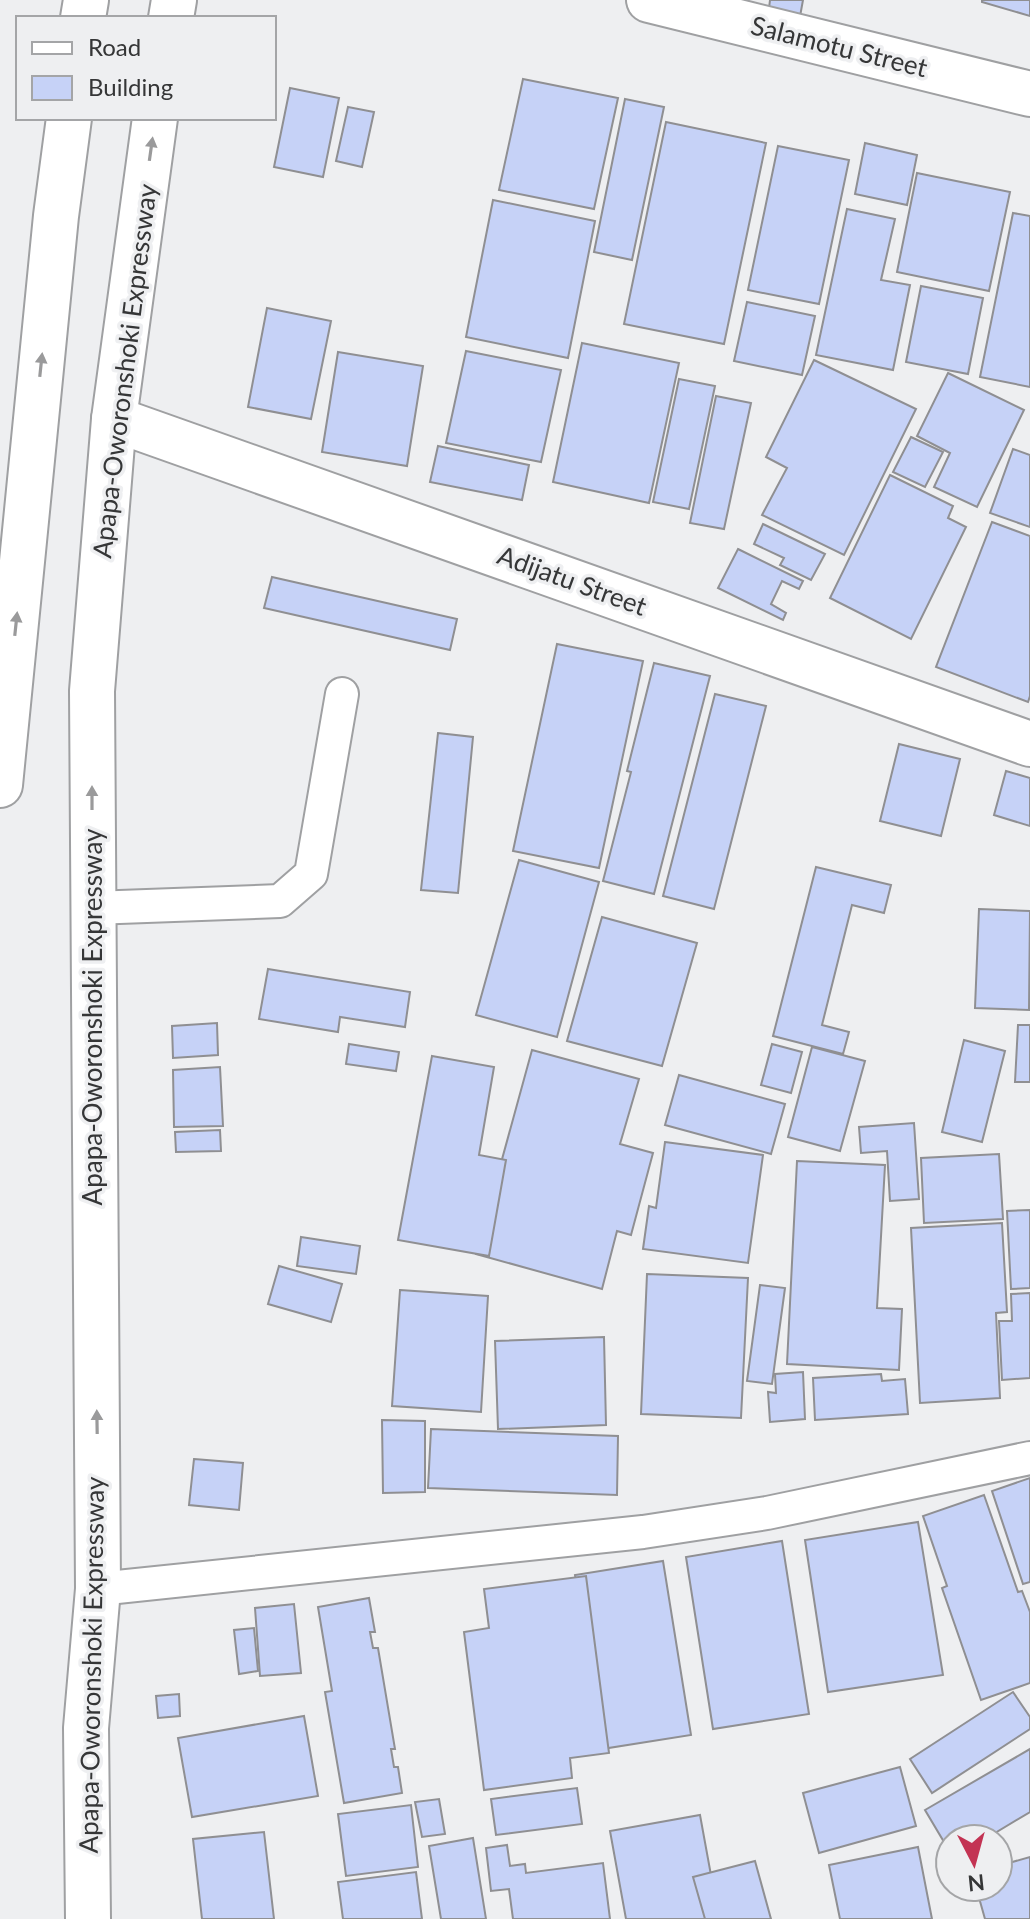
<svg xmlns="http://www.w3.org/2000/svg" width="1030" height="1919" viewBox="0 0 1030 1919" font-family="Lato,sans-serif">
  <rect width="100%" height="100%" fill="#eeeff1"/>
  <g fill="#c6d2f7" stroke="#8f8f92" stroke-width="2">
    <polygon points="770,0 803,0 799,22 768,17"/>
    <polygon points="982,0 1030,0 1030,16 982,2"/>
    <polygon points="523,79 618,98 594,209 499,190"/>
    <polygon points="290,88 339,98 323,177 274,167"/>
    <polygon points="625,99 664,107 632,260 594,252"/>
    <polygon points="348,107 374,112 362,167 336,161"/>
    <polygon points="666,122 766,143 724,344 624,324"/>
    <polygon points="865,143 917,155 907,205 855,194"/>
    <polygon points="778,146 849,160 819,304 748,290"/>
    <polygon points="917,173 1010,192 989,291 897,272"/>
    <polygon points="493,200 595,221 568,358 466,337"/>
    <polygon points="847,209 895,219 881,280 910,285 893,370 816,355"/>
    <polygon points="1013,213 1030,216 1030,387 980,377"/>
    <polygon points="921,286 983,298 968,374 906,362"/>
    <polygon points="747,302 815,316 802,375 734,361"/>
    <polygon points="267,308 331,321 311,419 248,407"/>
    <polygon points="582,343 679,363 649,503 553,482"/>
    <polygon points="466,351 561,370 541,462 446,443"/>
    <polygon points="338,352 423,366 407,466 322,452"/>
    <polygon points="814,360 916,409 844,555 762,515 787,468 766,457"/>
    <polygon points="948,373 1024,410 977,507 934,487 950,453 917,436"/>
    <polygon points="679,379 715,386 689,509 653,502"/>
    <polygon points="716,396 751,403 724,529 690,523"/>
    <polygon points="911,437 943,452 925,487 893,472"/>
    <polygon points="438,446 529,465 522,500 430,482"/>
    <polygon points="1013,449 1030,455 1030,527 990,513"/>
    <polygon points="890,475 953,506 948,518 966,527 911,639 830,598"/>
    <polygon points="992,522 1030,536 1030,696 1028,702 936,667"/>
    <polygon points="763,524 825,554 811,580 780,565 784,558 754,544"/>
    <polygon points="738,549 803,581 799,589 782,581 771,604 786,613 783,620 718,588"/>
    <polygon points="272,577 457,619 450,650 264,608"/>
    <polygon points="557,644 643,661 599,868 513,851"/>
    <polygon points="654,663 710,676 654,894 603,881 631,772 627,771"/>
    <polygon points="715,694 766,706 714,909 663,896"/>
    <polygon points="438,733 473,737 458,893 421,890"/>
    <polygon points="899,744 960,759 941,836 880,821"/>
    <polygon points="1006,771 1030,778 1030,826 994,815"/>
    <polygon points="519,860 599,882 557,1037 476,1015"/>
    <polygon points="816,867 891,885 884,913 852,905 822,1025 849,1032 843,1054 773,1036"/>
    <polygon points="979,909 1030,911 1029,1010 975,1008"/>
    <polygon points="602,917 697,943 662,1066 567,1041"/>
    <polygon points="268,969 410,992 405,1027 340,1017 338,1032 259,1019"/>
    <polygon points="217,1023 218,1055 173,1058 172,1026"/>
    <polygon points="1018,1025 1030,1025 1030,1082 1015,1082"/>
    <polygon points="964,1040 1005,1051 982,1142 942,1132"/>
    <polygon points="349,1044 399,1052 396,1071 346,1064"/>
    <polygon points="772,1044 802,1052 791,1093 761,1085"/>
    <polygon points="812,1047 865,1061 840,1151 788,1137"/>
    <polygon points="532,1050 639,1079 620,1144 653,1153 631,1235 617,1231 602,1289 476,1254"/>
    <polygon points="432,1056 494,1067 479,1155 506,1160 489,1256 398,1240"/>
    <polygon points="220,1067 223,1126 174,1127 173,1070"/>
    <polygon points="679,1075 785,1104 771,1154 665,1125"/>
    <polygon points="914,1123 919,1199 890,1201 887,1151 861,1153 859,1127"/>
    <polygon points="220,1130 221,1151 176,1152 175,1132"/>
    <polygon points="665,1142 763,1155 748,1263 643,1249 649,1206 656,1208"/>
    <polygon points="999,1154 1003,1219 924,1223 921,1158"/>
    <polygon points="797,1161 885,1165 877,1308 902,1309 899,1370 787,1364"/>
    <polygon points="1030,1210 1030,1288 1011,1289 1007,1211"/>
    <polygon points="1002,1223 1007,1312 996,1313 1000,1398 920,1403 911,1228"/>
    <polygon points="301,1237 360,1246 356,1274 297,1266"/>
    <polygon points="279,1266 342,1284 331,1322 268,1304"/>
    <polygon points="647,1274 748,1278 741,1418 641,1414"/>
    <polygon points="760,1285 785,1288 772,1384 747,1381"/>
    <polygon points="400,1290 488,1296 481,1412 392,1406"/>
    <polygon points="1030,1293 1030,1378 1002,1380 999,1321 1012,1321 1011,1294"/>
    <polygon points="604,1337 606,1425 498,1429 495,1341"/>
    <polygon points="803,1372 805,1419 770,1422 768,1392 776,1393 775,1374"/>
    <polygon points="881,1374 882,1381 905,1379 908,1414 815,1420 813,1378"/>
    <polygon points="382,1420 425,1421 425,1492 383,1493"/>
    <polygon points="431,1429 618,1436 617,1495 428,1488"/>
    <polygon points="194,1459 243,1463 239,1510 189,1505"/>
    <polygon points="1030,1478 1030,1582 1023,1584 992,1491"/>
    <polygon points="984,1495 1018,1592 1022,1591 1030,1612 1030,1683 981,1700 942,1588 947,1586 923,1516"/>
    <polygon points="918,1522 943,1675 828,1692 805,1540"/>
    <polygon points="782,1541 809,1714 713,1729 686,1557"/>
    <polygon points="663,1561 691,1735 602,1749 575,1575"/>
    <polygon points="586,1576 609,1753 570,1758 572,1778 484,1790 464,1632 489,1628 484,1589"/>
    <polygon points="369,1598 375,1632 370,1632 373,1648 378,1648 395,1749 391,1749 394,1767 398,1767 402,1793 344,1803 325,1692 332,1691 318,1607"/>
    <polygon points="294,1604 301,1673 260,1676 255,1608"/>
    <polygon points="254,1628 258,1671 239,1674 234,1630"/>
    <polygon points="1013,1692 1030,1717 1030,1729 932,1793 910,1759"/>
    <polygon points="179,1694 180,1716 158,1718 156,1696"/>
    <polygon points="304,1716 318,1796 192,1817 178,1738"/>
    <polygon points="1030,1749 1030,1812 985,1839 950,1839 950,1852 925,1810"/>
    <polygon points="900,1767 916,1826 819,1853 803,1793"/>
    <polygon points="577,1788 582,1824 496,1835 491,1799"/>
    <polygon points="439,1799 445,1834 422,1837 415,1802"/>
    <polygon points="411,1805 418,1867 346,1876 338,1814"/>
    <polygon points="700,1815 719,1919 626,1919 610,1831"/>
    <polygon points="264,1832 274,1919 202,1919 193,1839"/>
    <polygon points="473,1838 486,1919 441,1919 429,1846"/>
    <polygon points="507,1845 510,1866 525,1864 526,1873 603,1863 610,1919 513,1919 509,1889 491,1891 486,1848"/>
    <polygon points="918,1847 932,1919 840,1919 829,1865"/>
    <polygon points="1030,1857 1030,1919 985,1919 976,1887 998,1887 998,1866"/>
    <polygon points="755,1861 771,1919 705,1919 693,1877"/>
    <polygon points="416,1872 422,1919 343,1919 338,1882"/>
  </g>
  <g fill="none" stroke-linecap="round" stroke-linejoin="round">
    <defs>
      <g id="lane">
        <polyline points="92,908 280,901 311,874 342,694"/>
        <polyline points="98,1589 643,1532 767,1513 1030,1458"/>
      </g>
      <g id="street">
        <polyline points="649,0 1030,94"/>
        <polyline points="114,419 1030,744"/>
      </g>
      <g id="primary">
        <polyline points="171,18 174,0"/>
        <polyline points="88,1919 86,1728 98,1589 92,691 114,419 155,118"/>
      </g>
      <g id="highway">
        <polyline points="83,18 86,0"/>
        <polyline points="0,785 56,216 69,118"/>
      </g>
    </defs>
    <use href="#lane" stroke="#9fa0a2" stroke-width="36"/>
    <use href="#street" stroke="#9fa0a2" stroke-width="48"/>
    <use href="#primary" stroke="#9fa0a2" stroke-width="48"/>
    <use href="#highway" stroke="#9fa0a2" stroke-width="48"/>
    <use href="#lane" stroke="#fff" stroke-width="32"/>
    <use href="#street" stroke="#fff" stroke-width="44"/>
    <use href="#primary" stroke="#fff" stroke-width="44"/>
    <use href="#highway" stroke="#fff" stroke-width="44"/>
  </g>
  <defs><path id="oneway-solid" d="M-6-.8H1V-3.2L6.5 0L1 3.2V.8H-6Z" transform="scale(2)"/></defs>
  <g fill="#9a9a9b">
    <use href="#oneway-solid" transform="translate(151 149) rotate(-82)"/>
    <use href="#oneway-solid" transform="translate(41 365) rotate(-84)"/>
    <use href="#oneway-solid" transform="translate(16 624) rotate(-84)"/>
    <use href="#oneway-solid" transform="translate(92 798) rotate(-90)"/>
    <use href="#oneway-solid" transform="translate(97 1422) rotate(-91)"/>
  </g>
  <g text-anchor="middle" stroke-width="7" stroke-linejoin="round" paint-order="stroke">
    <g font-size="26" fill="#353637" stroke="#eeeff1">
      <text transform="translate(839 47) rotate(14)" y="9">Salamotu Street</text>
      <text transform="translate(125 371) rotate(-83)" y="9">Apapa-Oworonshoki Expressway</text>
      <text transform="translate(572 581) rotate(20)" y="9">Adijatu Street</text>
      <text transform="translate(93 1017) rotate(-90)" y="9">Apapa-Oworonshoki Expressway</text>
      <text transform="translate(92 1665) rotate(-89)" y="9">Apapa-Oworonshoki Expressway</text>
    </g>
  </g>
  <rect x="16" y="16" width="260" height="104" fill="#eeeff1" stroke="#a4a5a7" stroke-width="2"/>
  <rect x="32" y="42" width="40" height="12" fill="#ffffff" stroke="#a4a5a7" stroke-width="2"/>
  <text x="88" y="56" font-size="24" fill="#353637">Road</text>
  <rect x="32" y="76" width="40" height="24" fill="#c6d2f7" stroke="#a4a5a7" stroke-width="2"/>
  <text x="88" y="96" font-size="24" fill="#353637">Building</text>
  <g transform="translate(974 1863) rotate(174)"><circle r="38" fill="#eeeff1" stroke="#a4a5a7" stroke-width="2"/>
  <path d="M0-6L14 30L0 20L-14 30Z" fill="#c33353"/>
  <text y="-12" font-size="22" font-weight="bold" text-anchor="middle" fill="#353637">N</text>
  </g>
</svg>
